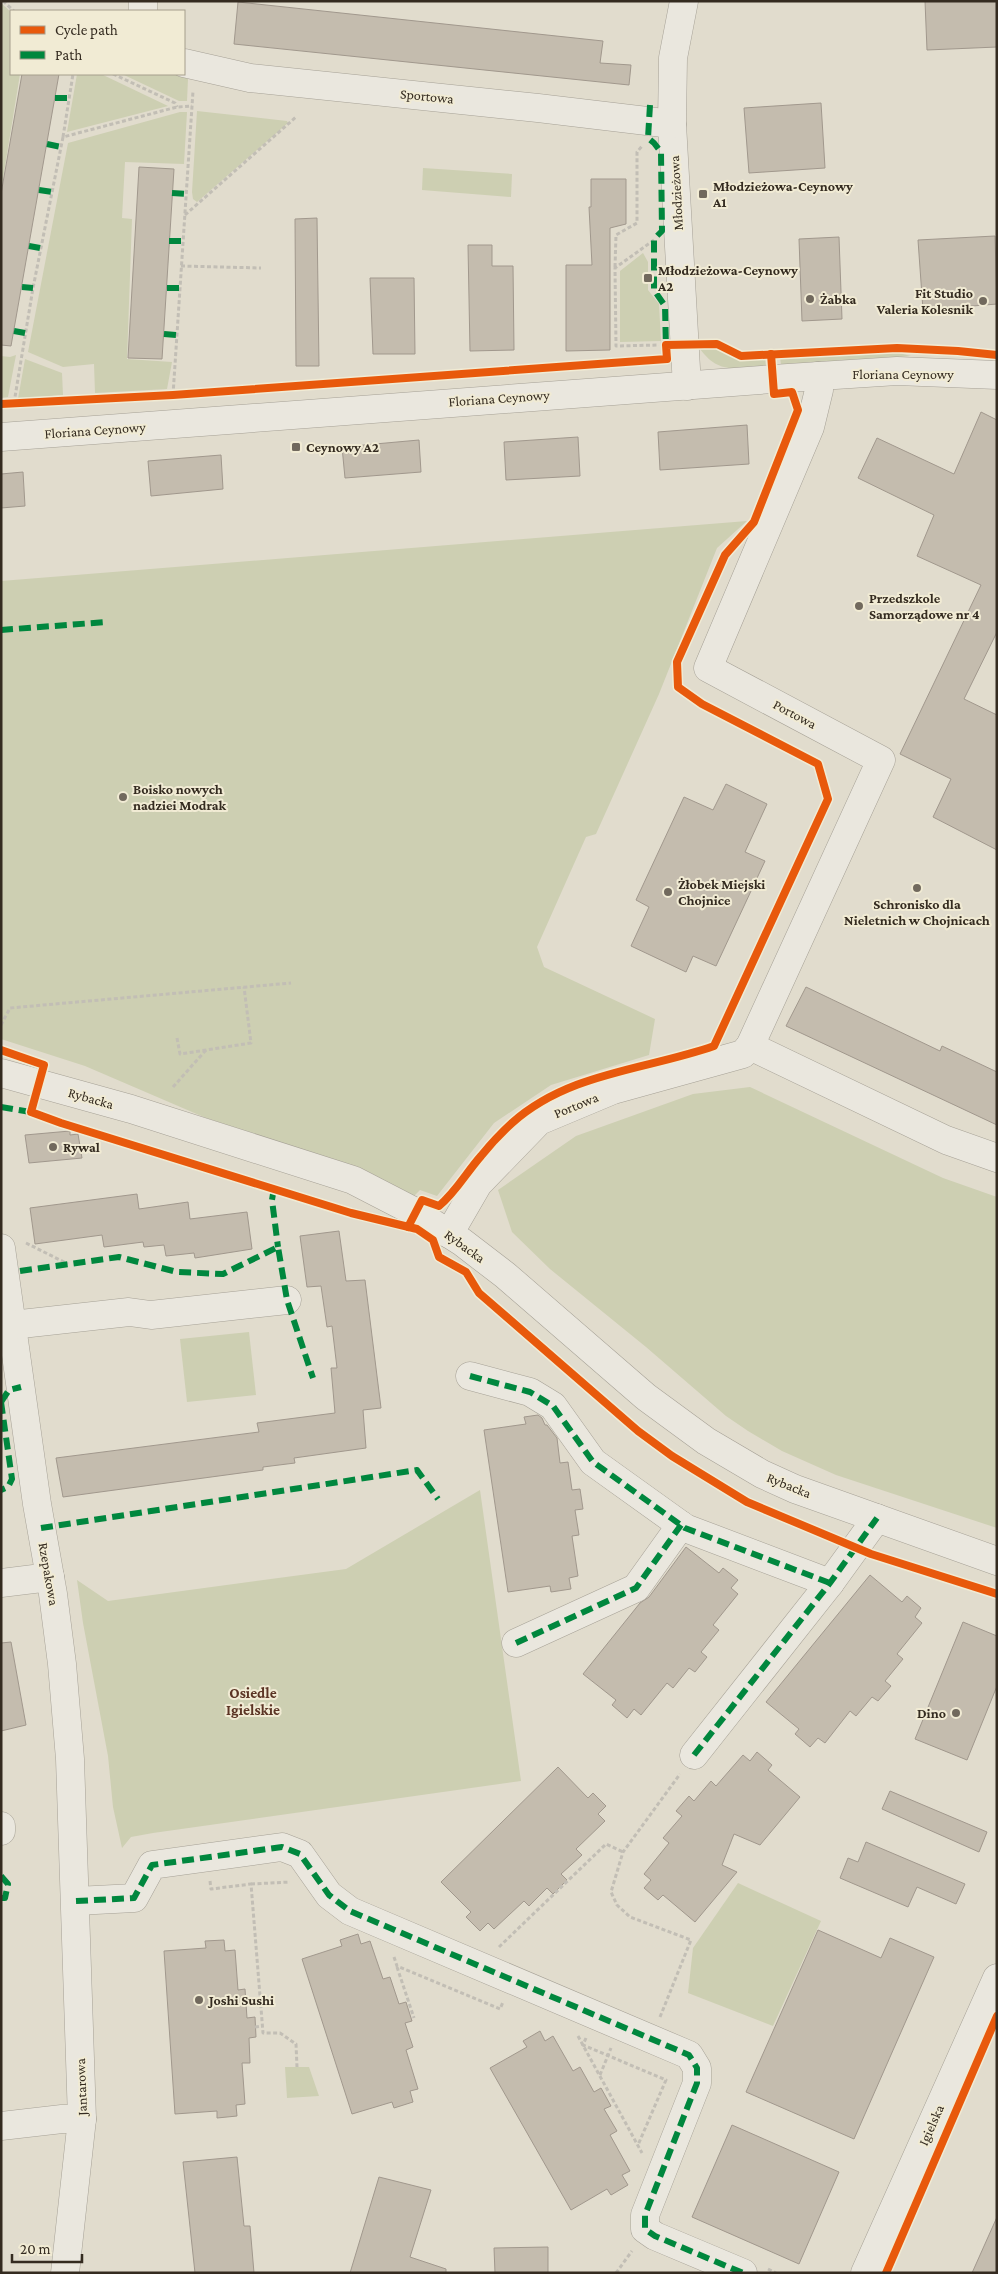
<svg xmlns="http://www.w3.org/2000/svg" width="998" height="2274" viewBox="0 0 998 2274" font-family="'Crimson Pro',serif">
  <rect width="100%" height="100%" fill="#e1dccd"/>
  <g fill="#cdcfb2">
    <polygon points="1,3 11,12 11,74 20,74 1,191"/>
    <polygon points="77,74 101,74 168,106 67,132"/>
    <polygon points="122,74 175,74 188,79 187,101 179,101"/>
    <polygon points="197,111 287,121 288,123 197,202 193,199 192,192"/>
    <polygon points="180,112 187,112 184,164 125,162 122,218 132,219 127,359 172,362 167,389 95,393 94,364 63,367 28,352 68,143"/>
    <polygon points="423,168 512,174 511,197 422,190"/>
    <polygon points="643,253 648,262 648,290 659,304 661,341 620,342 620,271"/>
    <path d="M 718,348 L 739,360 L 765,359 L 766,366 C 737,368 719,375 700,349 Z"/>
    <polygon points="891,351 911,356 781,365 780,357"/>
    <polygon points="16,355 8,397 1,398 1,356 10,357"/>
    <polygon points="25,359 62,373 63,395 18,399"/>
    <polygon points="747,521 717,548 659,694 596,834 586,837 537,947 544,967 655,1019 649,1055 551,1085 494,1123 437,1196 420,1190 411,1199 339,1162 206,1118 85,1066 1,1039 1,581"/>
    <polygon points="750,1087 943,1178 997,1197 997,1528 836,1475 782,1451 748,1431 726,1416 646,1347 550,1269 512,1232 498,1190 576,1136 693,1094"/>
    <polygon points="249,1332 256,1395 187,1402 180,1339"/>
    <polygon points="480,1490 521,1781 153,1833 131,1837 122,1848 113,1807 108,1756 83,1623 77,1580 108,1601 346,1569"/>
    <polygon points="738,1883 821,1921 773,2026 688,1993 693,1948"/>
    <polygon points="285,2067 309,2067 319,2096 287,2098"/>
  </g>
  <g fill="#c4bcae" stroke="#a1988d">
    <polygon points="925,1 997,1 997,47 927,50"/>
    <polygon points="238,2 603,41 600,63 631,65 629,85 234,44"/>
    <polygon points="22,74 59,74 11,346 1,345 1,194"/>
    <polygon points="821,103 825,168 749,173 744,108"/>
    <polygon points="139,167 174,169 162,359 128,358"/>
    <polygon points="591,179 626,179 626,224 610,228 610,350 566,351 566,265 592,265 589,207 591,207"/>
    <polygon points="317,218 319,366 296,366 295,219"/>
    <polygon points="995,236 997,304 923,310 918,240"/>
    <polygon points="839,237 842,319 802,321 799,239"/>
    <polygon points="468,245 492,245 492,266 513,266 514,350 470,351"/>
    <polygon points="370,278 414,278 415,354 373,354"/>
    <polygon points="981,412 997,420 997,632 964,699 997,715 997,850 933,817 951,779 900,754 981,585 917,556 934,515 858,478 877,438 954,474"/>
    <polygon points="747,425 749,464 660,470 658,432"/>
    <polygon points="578,437 580,476 506,480 504,442"/>
    <polygon points="419,440 421,472 345,478 342,447"/>
    <polygon points="221,455 223,489 151,496 148,461"/>
    <polygon points="23,472 25,506 1,508 1,474"/>
    <polygon points="726,784 767,804 745,852 765,861 716,966 693,956 686,972 631,946 649,907 636,900 684,797 713,810"/>
    <polygon points="806,987 940,1051 942,1046 997,1072 997,1125 786,1026"/>
    <polygon points="70,1131 70,1135 78,1134 82,1158 29,1163 25,1135"/>
    <polygon points="137,1194 139,1209 188,1202 190,1219 247,1212 252,1249 195,1258 194,1253 166,1256 164,1245 144,1247 143,1242 104,1247 102,1235 35,1244 30,1208"/>
    <polygon points="339,1231 346,1281 365,1280 381,1408 363,1410 366,1448 294,1458 295,1463 263,1467 263,1470 63,1497 56,1458 259,1432 257,1423 335,1413 331,1368 337,1368 332,1326 327,1327 321,1286 307,1287 300,1236"/>
    <polygon points="538,1415 542,1418 545,1425 547,1425 557,1438 560,1463 568,1462 572,1490 580,1489 583,1509 575,1510 579,1535 572,1536 578,1576 569,1578 571,1589 551,1592 550,1586 508,1592 484,1430 526,1424 524,1417"/>
    <polygon points="686,1547 719,1573 723,1568 738,1580 731,1588 738,1594 713,1625 719,1630 701,1652 707,1657 695,1672 689,1668 673,1688 667,1683 641,1715 634,1709 627,1718 612,1705 616,1700 583,1674 640,1603 649,1597"/>
    <polygon points="870,1575 902,1602 907,1596 921,1608 915,1617 922,1623 897,1654 903,1659 885,1681 891,1686 878,1701 872,1697 856,1716 850,1711 825,1743 818,1738 810,1747 795,1734 799,1729 766,1702"/>
    <polygon points="963,1622 997,1636 997,1686 967,1760 915,1739"/>
    <polygon points="11,1642 26,1725 1,1731 1,1643"/>
    <polygon points="757,1752 772,1765 768,1770 800,1797 760,1845 734,1834 722,1865 737,1872 695,1922 663,1895 658,1900 644,1888 651,1880 644,1874 669,1843 663,1838 682,1816 676,1811 689,1796 694,1801 711,1781 716,1786 743,1755 750,1761"/>
    <polygon points="558,1767 588,1798 593,1793 606,1806 598,1814 605,1821 576,1849 582,1855 561,1874 567,1880 553,1894 547,1888 529,1906 524,1901 494,1929 488,1923 480,1931 466,1917 471,1912 441,1882"/>
    <polygon points="890,1791 987,1832 979,1852 882,1809"/>
    <polygon points="866,1842 965,1884 956,1904 917,1887 908,1907 840,1878 848,1858 858,1862"/>
    <polygon points="818,1930 881,1958 890,1938 934,1957 854,2139 746,2092"/>
    <polygon points="358,1934 361,1944 370,1941 383,1979 390,1977 399,2004 406,2002 412,2021 405,2023 413,2047 406,2050 418,2089 410,2091 413,2102 394,2108 392,2102 352,2114 302,1959 342,1946 340,1940"/>
    <polygon points="224,1940 225,1951 235,1950 238,1990 245,1989 247,2018 255,2017 256,2037 249,2038 250,2063 242,2063 245,2104 236,2105 237,2116 217,2118 217,2111 175,2114 164,1951 206,1948 205,1941"/>
    <polygon points="540,2031 545,2041 553,2036 573,2071 580,2067 594,2092 601,2088 611,2106 604,2109 617,2131 610,2135 630,2171 622,2175 628,2185 611,2195 607,2189 571,2210 490,2068 527,2047 523,2041"/>
    <polygon points="732,2125 839,2172 799,2264 692,2217"/>
    <polygon points="237,2157 244,2226 250,2226 254,2273 195,2273 183,2162"/>
    <polygon points="379,2177 431,2190 410,2257 446,2269 446,2273 350,2273"/>
    <polygon points="997,2217 997,2273 972,2273"/>
    <polygon points="548,2247 548,2273 495,2273 494,2248"/>
  </g>
  <g fill="none" stroke-linecap="round" stroke-linejoin="round">
    <defs>
      <g id="minor">
        <polyline points="684,1 673,58 672,124 687,386"/>
        <polyline points="143,11 143,1"/>
        <polyline points="184,63 250,78 538,108 672,124"/>
        <polyline points="1,437 773,379 897,371 997,375"/>
        <polyline points="750,1046 946,1140 997,1158"/>
        <polyline points="1,1073 131,1109 353,1180 415,1212 462,1242 505,1275 646,1397 706,1441 762,1474 795,1489 997,1561"/>
        <polyline points="449,1234 478,1184 539,1121 613,1090 743,1054 750,1046 881,760 708,668 810,427 819,390 818,376"/>
        <polyline points="1,1248 37,1504 53,1594 62,1664 70,1759 82,2119 65,2273"/>
        <polyline points="12,1325 129,1312 151,1315 287,1300"/>
        <polyline points="470,1376 530,1392 553,1406 593,1462 685,1528 830,1583"/>
        <polyline points="1,1583 50,1577"/>
        <polyline points="516,1643 636,1588 681,1525"/>
        <polyline points="694,1755 830,1583 877,1518"/>
        <polyline points="1,1826 1,1831"/>
        <polyline points="76,1901 134,1898 152,1865 282,1847 300,1854 329,1895 350,1911 689,2055 697,2068 697,2083 645,2215 645,2229 655,2236 743,2273"/>
        <polyline points="1,2126 62,2119 82,2119"/>
        <polyline points="865,2273 997,1978"/>
      </g>
    </defs>
    <use href="#minor" stroke="#a6a196" stroke-width="29"/>
    <g stroke="#c2beb5" stroke-width="3" stroke-dasharray="4 2.5" stroke-linecap="butt">
      <polyline points="3,1 14,11"/>
      <polyline points="113,74 175,103 177,107"/>
      <polyline points="63,137 73,74"/>
      <polyline points="185,215 296,117"/>
      <polyline points="654,240 615,268 616,346 659,345"/>
      <polyline points="181,266 261,268"/>
      <polyline points="615,267 616,235 637,223 637,152 643,145"/>
      <polyline points="173,395 193,91"/>
      <polyline points="14,403 33,288 63,137 177,107 192,106"/>
      <polyline points="1,1025 10,1008 291,983"/>
      <polyline points="177,1038 180,1054 251,1043 244,987"/>
      <polyline points="173,1087 206,1050"/>
      <polyline points="26,1243 68,1264"/>
      <polyline points="210,1881 211,1889 251,1884 263,2033 280,2033 296,2044 297,2067"/>
      <polyline points="251,1884 290,1882"/>
      <polyline points="499,1947 606,1844 623,1852"/>
      <polyline points="394,1957 397,1966 500,2009 503,2002"/>
      <polyline points="397,1967 414,2018"/>
      <polyline points="660,2017 691,1940 630,1917 617,1905 611,1892 623,1852 680,1774"/>
      <polyline points="255,2027 262,2026"/>
      <polyline points="578,2036 642,2153"/>
      <polyline points="586,2038 583,2045 666,2080 638,2145"/>
      <polyline points="600,2075 611,2048"/>
      <polyline points="768,2269 776,2273"/>
      <polyline points="616,2273 632,2251"/>
    </g>
    <use href="#minor" stroke="#eae7de" stroke-width="28"/>
    <g stroke="#00873e" stroke-width="6" stroke-dasharray="12 6" stroke-linecap="butt">
      <polyline points="55,98 69,98"/>
      <polyline points="650,105 648,138 654,143 661,152 662,231 654,239 654,290 665,306 666,349"/>
      <polyline points="47,144 61,147"/>
      <polyline points="39,190 52,192"/>
      <polyline points="172,193 186,194"/>
      <polyline points="169,241 183,241"/>
      <polyline points="29,246 40,248"/>
      <polyline points="22,287 33,288"/>
      <polyline points="167,288 180,288"/>
      <polyline points="14,331 25,333"/>
      <polyline points="164,334 177,335"/>
      <polyline points="1,630 106,622"/>
      <polyline points="1,1107 31,1112"/>
      <polyline points="274,1188 272,1200 278,1247"/>
      <polyline points="20,1271 119,1257 177,1272 223,1274 278,1247 287,1300 313,1378"/>
      <polyline points="470,1376 530,1392 553,1406 593,1462 685,1528 830,1583"/>
      <polyline points="1,1402 12,1479 8,1487 1,1490"/>
      <polyline points="1,1402 9,1390 21,1387"/>
      <polyline points="41,1528 417,1470 438,1499"/>
      <polyline points="516,1643 636,1588 681,1525"/>
      <polyline points="694,1755 830,1583 877,1518"/>
      <polyline points="1,1829 2,1829"/>
      <polyline points="1,1876 8,1884 5,1898 1,1898"/>
      <polyline points="76,1901 134,1898 152,1865 282,1847 300,1854 329,1895 350,1911 689,2055 697,2068 697,2083 645,2215 645,2229 655,2236 743,2273"/>
    </g>
    <defs>
      <g id="cycleway">
        <polyline points="1,404 173,395 667,359 666,345 717,344 741,356 897,348 958,351 997,355"/>
        <polyline points="1,1050 44,1065 31,1112 61,1123 351,1213 417,1229 433,1240 439,1257 466,1272 479,1293 638,1431 672,1456 747,1502 871,1554 997,1594"/>
        <path d="M 408,1227 L 422,1200 L 439,1206 C 456,1192 466,1173 481,1156 C 490,1145 501,1133 512,1123 C 569,1072 646,1070 714,1046 L 828,799 L 818,764 L 702,704 L 678,687 L 677,662 L 725,555 L 754,522 L 798,410 L 792,392 L 774,394 L 771,354"/>
        <polyline points="886,2273 997,2016"/>
      </g>
    </defs>
    <use href="#cycleway" stroke="#f1ebd4" stroke-width="11"/>
    <use href="#cycleway" stroke="#e8590c" stroke-width="8"/>
  </g>
  <g fill="#71695d" stroke="#f1ebd4" stroke-width="2">
    <rect x="698" y="189" width="10" height="10" rx="2.5"/>
    <rect x="643" y="273" width="10" height="10" rx="2.5"/>
    <circle cx="810" cy="299" r="5"/>
    <circle cx="983" cy="301" r="5"/>
    <rect x="291" y="442" width="10" height="10" rx="2.5"/>
    <circle cx="859" cy="606" r="5"/>
    <circle cx="123" cy="797" r="5"/>
    <circle cx="917" cy="888" r="5"/>
    <circle cx="668" cy="892" r="5"/>
    <circle cx="53" cy="1147" r="5"/>
    <circle cx="956" cy="1713" r="5"/>
    <circle cx="199" cy="2000" r="5"/>
  </g>
  <g text-anchor="middle" stroke-width="4" stroke-linejoin="round" paint-order="stroke">
    <g font-size="14" fill="#342b20" stroke="#f1ebd4">
      <text transform="translate(427 96) rotate(6)" y="5">Sportowa</text>
      <text transform="translate(676 193) rotate(-93)" y="5">Młodzieżowa</text>
      <text x="903" y="379">Floriana Ceynowy</text>
      <text transform="translate(499 398) rotate(-4)" y="5">Floriana Ceynowy</text>
      <text transform="translate(95 430) rotate(-4)" y="5">Floriana Ceynowy</text>
      <text transform="translate(795 714) rotate(28)" y="5">Portowa</text>
      <text transform="translate(91 1098) rotate(16)" y="5">Rybacka</text>
      <text transform="translate(576 1105) rotate(-22)" y="5">Portowa</text>
      <text transform="translate(465 1246) rotate(36)" y="5">Rybacka</text>
      <text transform="translate(789 1485) rotate(22)" y="5">Rybacka</text>
      <text transform="translate(49 1574) rotate(80)" y="5">Rzepakowa</text>
      <text transform="translate(81 2087) rotate(-92)" y="5">Jantarowa</text>
      <text transform="translate(931 2125) rotate(-66)" y="5">Igielska</text>
    </g>
    <g font-size="14" font-weight="bold" fill="#342b20" stroke="#f1ebd4" text-anchor="start">
      <text x="713" y="191">Młodzieżowa-Ceynowy<tspan x="713" dy="16">A1</tspan></text>
      <text x="658" y="275">Młodzieżowa-Ceynowy<tspan x="658" dy="16">A2</tspan></text>
      <text x="973" y="298" text-anchor="end">Fit Studio<tspan x="973" dy="16">Valeria Kolesnik</tspan></text>
      <text x="820" y="304">Żabka</text>
      <text x="306" y="452">Ceynowy A2</text>
      <text x="869" y="603">Przedszkole<tspan x="869" dy="16">Samorządowe nr 4</tspan></text>
      <text x="133" y="794">Boisko nowych<tspan x="133" dy="16">nadziei Modrak</tspan></text>
      <text x="678" y="889">Żłobek Miejski<tspan x="678" dy="16">Chojnice</tspan></text>
      <text x="917" y="909" text-anchor="middle">Schronisko dla<tspan x="917" dy="16">Nieletnich w Chojnicach</tspan></text>
      <text x="63" y="1152">Rywal</text>
      <text x="946" y="1718" text-anchor="end">Dino</text>
      <text x="209" y="2005">Joshi Sushi</text>
    </g>
    <g font-size="15" font-weight="bold" fill="#5b3424" stroke="#f1ebd4">
      <text x="253" y="1698">Osiedle<tspan x="253" dy="17">Igielskie</tspan></text>
    </g>
  </g>
  <rect width="998" height="2274" fill="none" stroke="#342b20" stroke-width="5"/>
  <rect x="10" y="10" width="175" height="65" fill="#f1ebd4" stroke="#a59e8c"/>
  <rect x="20" y="26" width="25" height="8" fill="#e8590c" stroke="#a59e8c"/>
  <text x="55" y="35" font-size="15" fill="#342b20">Cycle path</text>
  <rect x="20" y="51" width="25" height="8" fill="#00873e" stroke="#a59e8c"/>
  <text x="55" y="60" font-size="15" fill="#342b20">Path</text>
  <path d="M12 2254v8h70v-8" fill="none" stroke="#342b20" stroke-width="2.5"/>
  <text x="20" y="2254" font-size="15" fill="#342b20" stroke="#f1ebd4" stroke-width="4" paint-order="stroke">20 m</text>
</svg>
